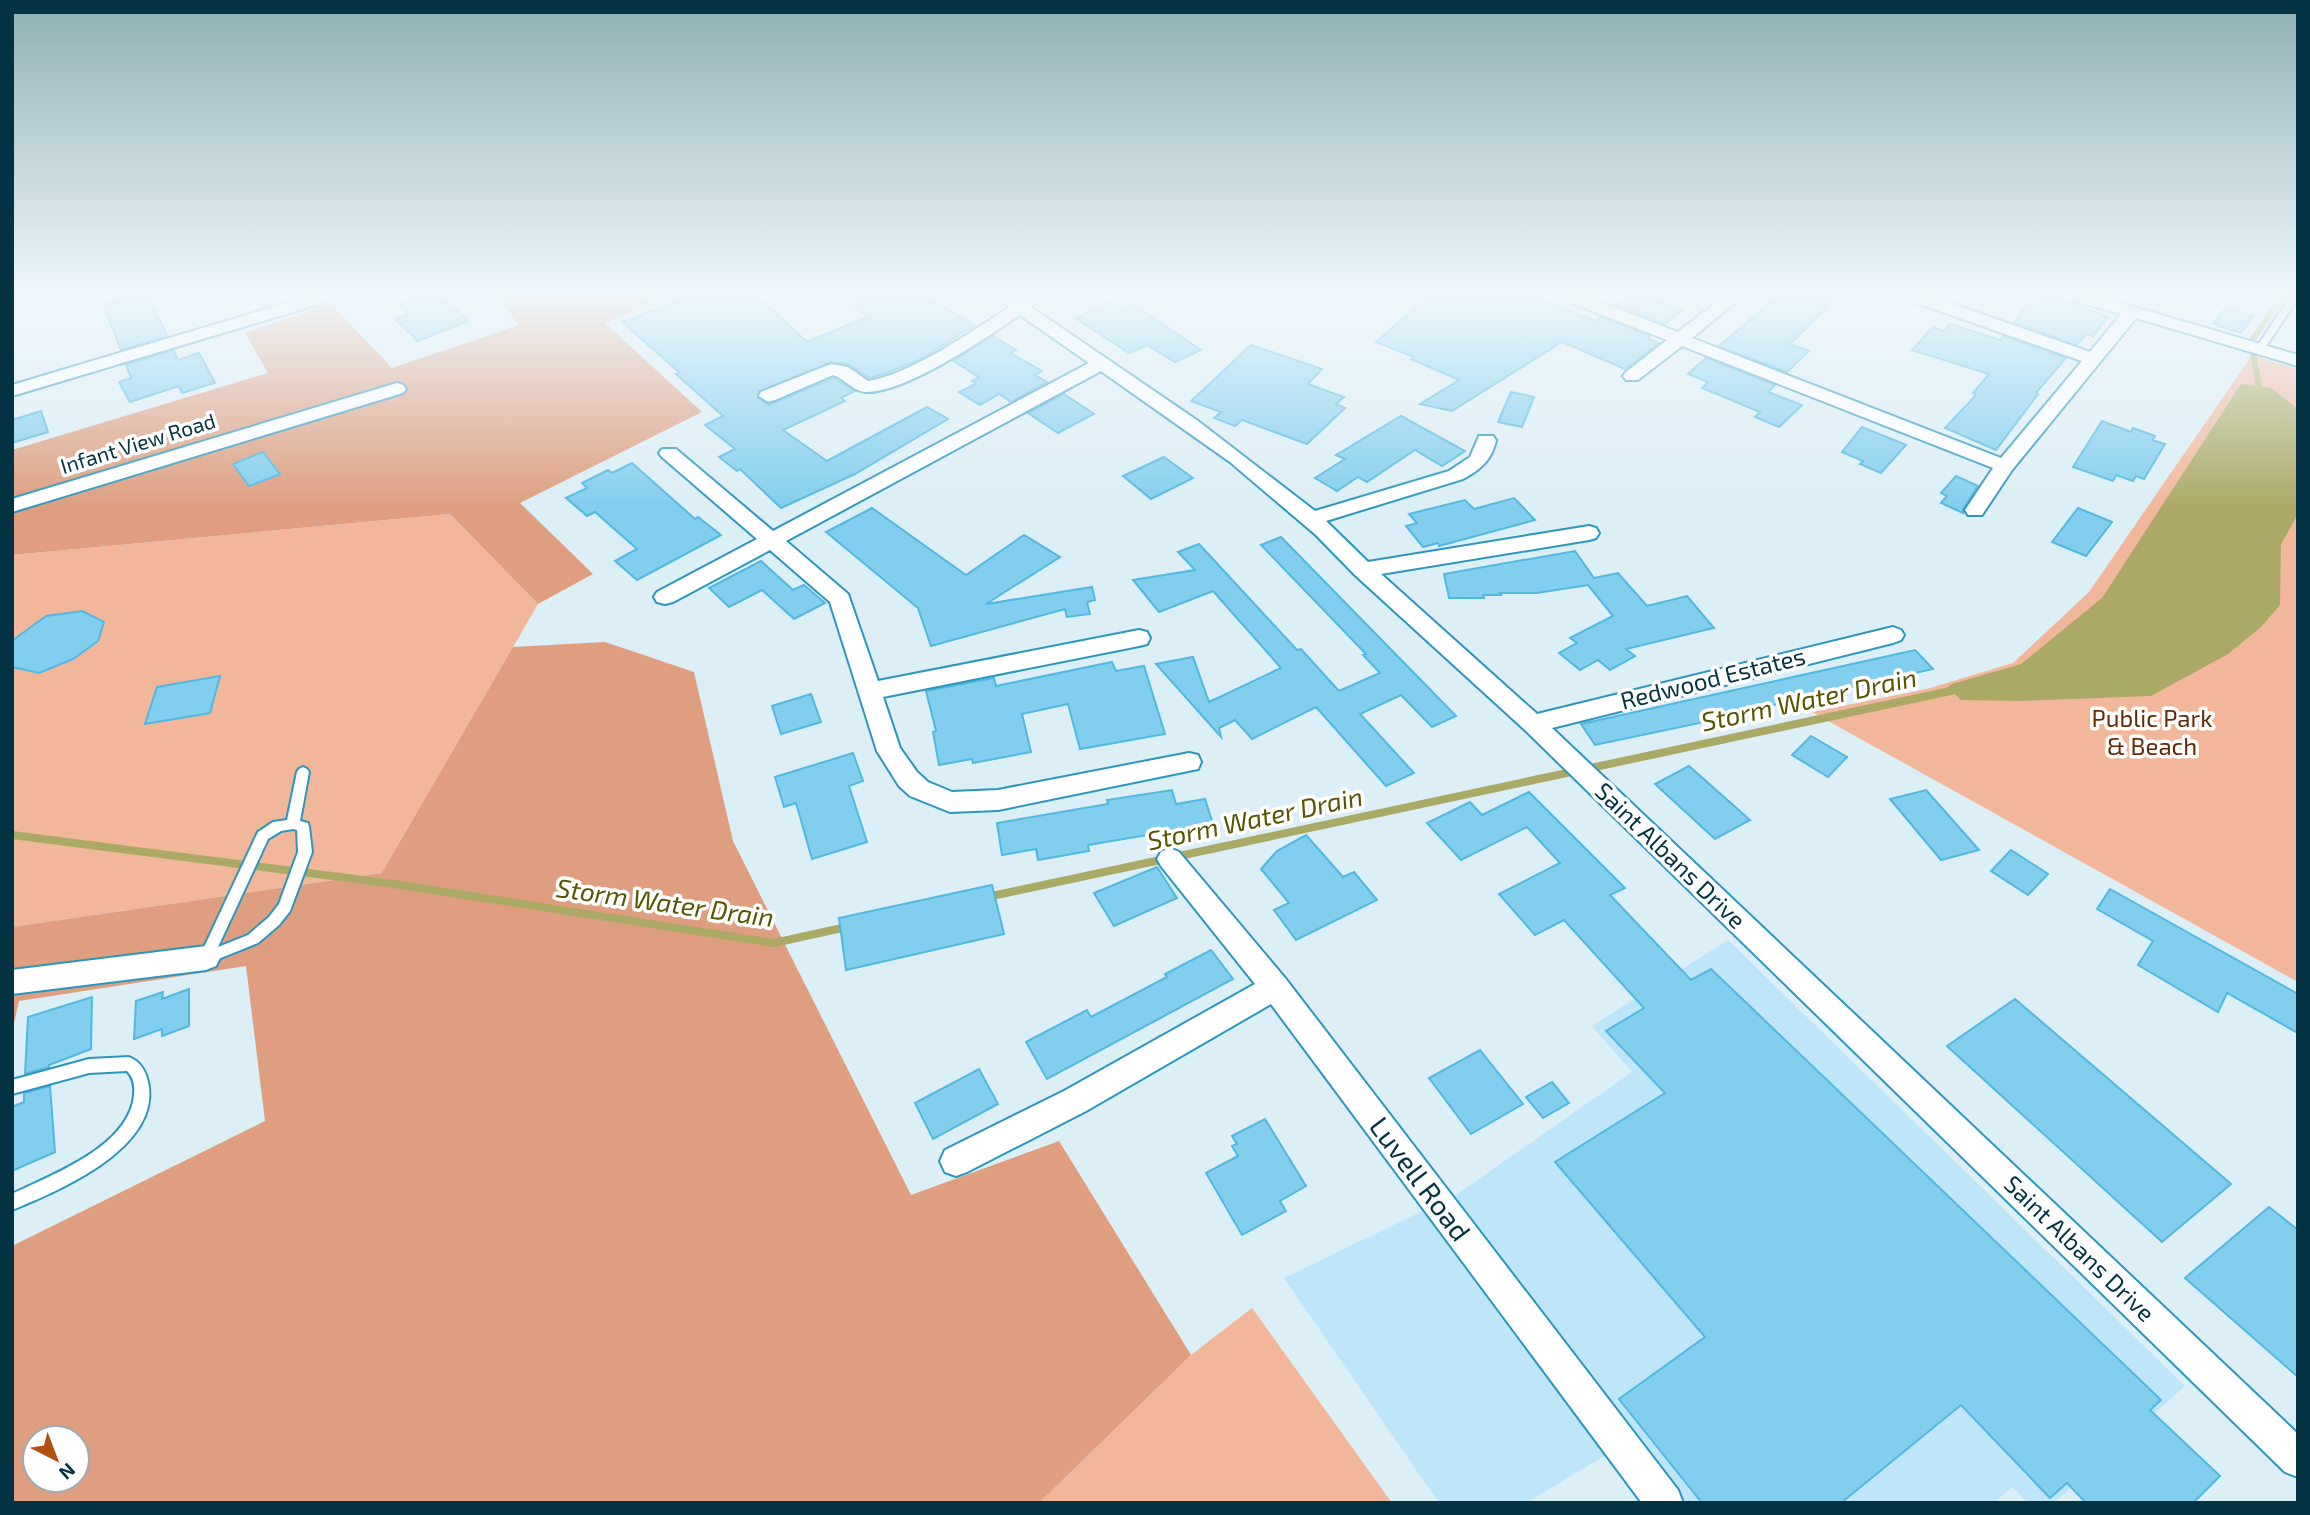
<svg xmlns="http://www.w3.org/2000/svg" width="2310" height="1515" viewBox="0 0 2310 1515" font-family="'Exo 2',sans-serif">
  <rect width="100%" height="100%" fill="#dceef6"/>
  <polygon fill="#bfe6f8" points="1728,940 2185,1386 2054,1503 2028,1503 2012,1487 1994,1503 1686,1503 1634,1438 1526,1503 1439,1503 1284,1278 1456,1195 1632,1072 1592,1026"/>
  <g fill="#f2b79a">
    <polygon points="2252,355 2298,369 2298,982 1812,712 1927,689 2013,663 2089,592"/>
    <polygon points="450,514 538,604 383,873 12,927 12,555"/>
    <polygon points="1252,1308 1392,1503 1039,1503 1191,1355"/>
  </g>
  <g fill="#de9e7f" fill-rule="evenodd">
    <polygon points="497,297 643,297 650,304 605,323 702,412 520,503 593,574 538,604 450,514 12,555 12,450 268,373 245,333 331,304 392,368 519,325"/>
    <path d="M 605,642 L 694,672 L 733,841 L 911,1195 L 1059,1141 L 1191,1355 L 1039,1503 L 12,1503 L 12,1246 L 265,1121 L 246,966 L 19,1001 L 12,1032 L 12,927 L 382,873 L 513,647 ZM 35,1438 L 77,1438 L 77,1480 L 35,1480 Z"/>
  </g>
  <polygon fill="#aba966" points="2241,384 2271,388 2298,409 2298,514 2281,544 2280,605 2261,627 2228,654 2151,696 2021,701 1961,700 1948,687 1952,684 2021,664 2102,598"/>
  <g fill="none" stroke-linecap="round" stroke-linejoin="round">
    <polyline stroke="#aba966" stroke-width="6" points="2260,392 2251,342 2282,297"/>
    <g stroke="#aba966" stroke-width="8">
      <polyline points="12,835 387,883 774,943 851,926"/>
      <polyline points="987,897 1960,689"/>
    </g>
  </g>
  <g fill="#82ceee" stroke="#52b8df" stroke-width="2">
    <polygon points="128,297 149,297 167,336 121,350 103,304"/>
    <polygon points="420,297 441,297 469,321 418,341 395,319 409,314 399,305"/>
    <polygon points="689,297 759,297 807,342 867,317 845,297 926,297 975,325 921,359 884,374 869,378 850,365 830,362 759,391 758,398 769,405 833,378 855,391 841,398 845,401 783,430 827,461 927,407 948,419 855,474 781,508 740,469 737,471 719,457 735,449 705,425 723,416 676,374 680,373 622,322"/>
    <polygon points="1427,297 1535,297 1596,321 1600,317 1649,336 1649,339 1659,343 1625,369 1562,342 1452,411 1420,404 1459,380 1411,359 1414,357 1376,342"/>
    <polygon points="1628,297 1650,297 1683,310 1665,324 1616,305"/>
    <polygon points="1777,297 1838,297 1790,344 1809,351 1787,372 1719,346"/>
    <polygon points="2041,297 2056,297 2108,317 2093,336 2086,334 2077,345 2014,322 2028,304 2033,306"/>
    <polygon points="1112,302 1121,308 1132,303 1201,350 1175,362 1147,345 1129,353 1075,318"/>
    <polygon points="2226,307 2253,316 2241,333 2213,324"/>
    <polygon points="1950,324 2000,340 2003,336 2066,358 2036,393 2038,394 1996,450 1945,428 1976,395 1973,393 1989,374 1912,350 1933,327 1944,331"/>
    <polygon points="993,336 1016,350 1010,353 1042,371 1035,375 1047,382 1011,402 999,394 980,405 959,392 976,384 972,381 979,377 953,361"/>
    <polygon points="1251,345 1322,369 1308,384 1344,397 1336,404 1345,408 1307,444 1242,420 1235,426 1214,418 1221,412 1191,401"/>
    <polygon points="174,350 178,360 199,353 215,383 182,393 179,386 130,402 119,382 131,378 126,365"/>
    <polygon points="1706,358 1775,385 1768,392 1802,405 1779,427 1755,417 1760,412 1702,388 1708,382 1688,374"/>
    <polygon points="1511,392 1534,397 1522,427 1498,422"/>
    <polygon points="1064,394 1094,414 1058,433 1028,413"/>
    <polygon points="41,411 48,432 12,443 12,420"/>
    <polygon points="1401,416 1465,451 1442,466 1415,450 1367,482 1358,477 1337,491 1315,478 1345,459 1336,455"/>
    <polygon points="2102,421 2131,432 2133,428 2155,436 2152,440 2165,444 2144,479 2136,476 2133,481 2116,475 2113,481 2073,467"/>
    <polygon points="1862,427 1906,445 1881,473 1860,464 1863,461 1842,452"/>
    <polygon points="263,452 280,474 249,486 233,464"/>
    <polygon points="1164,457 1193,478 1151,499 1123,476"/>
    <polygon points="632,463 695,519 698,517 721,535 637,580 615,561 637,549 595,512 587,516 566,498 587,488 582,483 608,470 612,473"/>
    <polygon points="1956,476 1978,486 1963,509 1963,513 1941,503 1947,496 1941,493"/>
    <polygon points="1514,498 1535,520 1439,546 1438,543 1423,547 1406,526 1417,523 1409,514 1465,500 1474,509"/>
    <polygon points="872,508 966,575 1024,535 1060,557 986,604 1092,587 1095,600 1087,602 1090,614 1067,617 1065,609 931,646 918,608 826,532"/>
    <polygon points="2078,508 2112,522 2086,556 2052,542"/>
    <polygon points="1281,537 1456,716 1432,727 1401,695 1360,714 1414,773 1386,786 1316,707 1252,739 1235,720 1219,728 1221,737 1156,664 1193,657 1209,702 1281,668 1213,591 1159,612 1133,580 1195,570 1178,552 1199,544 1297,650 1301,649 1339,691 1380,673 1363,655 1366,654 1261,545"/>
    <polygon points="1575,551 1594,578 1618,573 1647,606 1687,596 1714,628 1626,649 1635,656 1610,670 1598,660 1580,670 1559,653 1577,643 1570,638 1613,616 1588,585 1537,593 1500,593 1501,595 1483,595 1484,598 1449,598 1444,574"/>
    <polygon points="761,561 793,590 804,585 825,603 794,619 762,590 729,607 709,588"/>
    <polygon points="82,611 104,622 98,641 73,659 39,673 12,667 12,641 46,616"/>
    <polygon points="1915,650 1933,669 1764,707 1766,709 1595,745 1581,724"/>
    <polygon points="1112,662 1116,671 1144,666 1165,734 1080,749 1068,704 1022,714 1031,752 973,763 972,759 939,765 933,732 936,731 926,691 994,678 996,686"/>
    <polygon points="220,676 210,713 145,724 157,687"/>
    <polygon points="811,694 821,722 781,734 772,706"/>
    <polygon points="1811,736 1847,757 1828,777 1792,755"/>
    <polygon points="853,753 863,781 849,786 867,842 812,859 796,803 784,807 775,777"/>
    <polygon points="1689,766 1750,820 1715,839 1655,784"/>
    <polygon points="1172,790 1176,804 1205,799 1213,824 1088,845 1089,851 1038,860 1036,849 1002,855 997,823 1108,804 1107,800"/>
    <polygon points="1926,790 1979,850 1941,860 1890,799"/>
    <polygon points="1529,792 1625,888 1610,895 1691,980 1711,969 2161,1400 2150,1410 2220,1476 2193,1503 2086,1503 2067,1483 2050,1498 1961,1405 1841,1503 1702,1503 1619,1399 1705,1337 1555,1162 1665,1093 1606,1031 1644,1008 1564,920 1535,935 1499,894 1560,863 1527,827 1461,860 1427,823 1470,802 1482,815"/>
    <polygon points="1306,835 1343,877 1354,872 1377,900 1296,940 1274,910 1289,903 1261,869 1277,851"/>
    <polygon points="2011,850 2048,874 2028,895 1991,871"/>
    <polygon points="1157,867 1177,898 1114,926 1094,893"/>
    <polygon points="992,885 1004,934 846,970 839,918"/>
    <polygon points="2110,889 2298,994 2298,1033 2227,993 2218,1012 2138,965 2153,941 2097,909"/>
    <polygon points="1211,950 1233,979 1047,1079 1026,1042 1087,1010 1091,1017 1167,977 1165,974"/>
    <polygon points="189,989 189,1026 162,1036 162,1029 134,1039 136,1001 163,992 162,999"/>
    <polygon points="92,997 91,1049 49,1065 49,1067 25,1074 28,1017"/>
    <polygon points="2015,999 2231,1184 2162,1242 1947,1046"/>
    <polygon points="1480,1050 1523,1104 1471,1134 1429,1078"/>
    <polygon points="979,1069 998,1104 933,1139 915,1103"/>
    <polygon points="1552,1082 1569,1103 1543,1118 1526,1097"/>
    <polygon points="50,1086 55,1152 12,1171 12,1107 24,1102 24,1093"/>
    <polygon points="1265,1119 1306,1186 1280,1201 1286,1211 1242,1235 1206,1173 1238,1156 1232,1146 1237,1144 1232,1136"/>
    <polygon points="2269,1207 2298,1230 2298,1377 2185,1278"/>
  </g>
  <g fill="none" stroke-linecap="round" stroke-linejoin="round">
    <defs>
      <g id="service">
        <polygon points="2290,297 2298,298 2265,348 2267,351 2260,353 2256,348"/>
        <path d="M 303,767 L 307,769 L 309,772 L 300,821 L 308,823 L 309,827 L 312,852 L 290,911 L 279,925 L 258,943 L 206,964 L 201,962 L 199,958 L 258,832 L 273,822 L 287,820 L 297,772 L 299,769 ZM 293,829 L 297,830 L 298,852 L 279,904 L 269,917 L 248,935 L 218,947 L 268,839 L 281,831 Z"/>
        <path d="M 129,1057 C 142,1062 147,1074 149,1087 C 157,1149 59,1191 12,1210 L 12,1194 C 53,1174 128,1147 134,1096 C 135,1086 134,1078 127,1071 L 89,1073 L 12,1094 L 12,1080 L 89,1059 Z"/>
      </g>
      <g id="minor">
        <polygon points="306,297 332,297 330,301 12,396 12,385"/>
        <path d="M 998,297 L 1020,299 L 1036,297 L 1038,300 L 1031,307 L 1198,421 L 1315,511 L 1449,471 L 1470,457 L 1479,436 L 1493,436 L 1496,440 C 1492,460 1480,470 1463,479 L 1326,521 L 1368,562 L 1589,526 L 1596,528 L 1599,533 L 1596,538 L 1589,540 L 1381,574 L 1537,714 L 1893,627 L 1901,630 L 1904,635 L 1901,640 L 1893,643 L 1552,728 L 2298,1434 L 2298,1477 L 2285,1472 L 1525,730 L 1355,575 L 1316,535 L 1230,462 L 1101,371 L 786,541 L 848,594 L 878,681 L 1139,630 L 1147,632 L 1150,638 L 1147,644 L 1139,646 L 883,697 L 900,748 L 917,772 L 928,782 L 952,792 L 998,790 L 1189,753 L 1198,755 L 1201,762 L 1198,769 L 998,810 L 950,812 L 910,796 L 899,786 L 877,751 L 830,602 L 770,550 L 673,602 L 665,604 L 657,602 L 654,597 L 657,592 L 757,539 L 662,457 L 659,453 L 662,449 L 676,449 L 773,531 L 1089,363 L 1020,315 C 986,338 906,393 866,392 C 854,392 844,378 833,375 L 775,400 L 768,402 L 759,396 L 761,392 L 831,364 L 848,367 L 868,381 C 911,374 973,331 1009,307 Z"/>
        <polygon points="1564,297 1587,297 1678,332 1723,297 1742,297 1692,338 2001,458 2082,361 1911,301 1909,297 1933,297 2090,352 2121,314 2076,301 2074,297 2100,297 2298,355 2298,366 2136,318 2012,470 1982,515 1968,515 1965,510 1993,468 1682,346 1638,380 1626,380 1623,376 1626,372 1667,340 1566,301"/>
        <polygon points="397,383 403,385 406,389 403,393 12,512 12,499"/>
        <polygon points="1170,848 1179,852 1285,978 1678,1490 1683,1503 1642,1503 1271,1004 1086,1111 967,1172 956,1176 945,1172 940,1161 945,1150 1064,1091 1255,984 1161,866 1157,859 1161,852"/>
        <polygon points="206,946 216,950 220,958 216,966 206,970 12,994 12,970"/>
      </g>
    </defs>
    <use href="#service" stroke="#2b97be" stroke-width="4"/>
    <use href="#minor" stroke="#2b97be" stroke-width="4"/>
    <use href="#service" fill="#fff" fill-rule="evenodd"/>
    <use href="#minor" fill="#fff" fill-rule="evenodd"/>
  </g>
  <linearGradient id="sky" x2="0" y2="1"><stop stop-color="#8fb0b4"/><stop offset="0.58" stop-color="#eff7fb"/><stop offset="1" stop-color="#eff7fb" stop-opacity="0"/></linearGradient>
  <rect width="2310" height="509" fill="url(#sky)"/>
  <g text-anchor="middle" stroke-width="7" stroke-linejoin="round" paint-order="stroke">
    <g font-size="21" fill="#033242" stroke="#fff">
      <text transform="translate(138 444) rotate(-17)" y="7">Infant View Road</text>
    </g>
    <g font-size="24" fill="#033242" stroke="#fff">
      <text transform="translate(1713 679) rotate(-14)" y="8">Redwood Estates</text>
      <text transform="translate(1670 856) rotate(44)" y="8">Saint Albans Drive</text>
      <text transform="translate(2079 1249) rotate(44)" y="8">Saint Albans Drive</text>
    </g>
    <g font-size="24" fill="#632a06" stroke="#fff">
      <text x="2152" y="727">Public Park<tspan x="2152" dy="28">&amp; Beach</tspan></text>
    </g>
    <g font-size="26" font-style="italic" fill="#585500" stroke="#fff">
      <text transform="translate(1809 700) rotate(-12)" y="9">Storm Water Drain</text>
      <text transform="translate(1255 819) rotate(-12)" y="9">Storm Water Drain</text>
      <text transform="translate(665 903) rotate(8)" y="9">Storm Water Drain</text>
    </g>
    <g font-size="28" fill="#033242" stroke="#fff">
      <text transform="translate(1420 1179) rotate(53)" y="10">Luvell Road</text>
    </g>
  </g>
  <rect width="2310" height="1515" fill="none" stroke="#033242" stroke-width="28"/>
  <g transform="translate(56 1459) rotate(138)"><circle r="33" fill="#ffffff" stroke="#9aadb3" stroke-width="2"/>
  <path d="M0-5L12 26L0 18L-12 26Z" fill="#b25012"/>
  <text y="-10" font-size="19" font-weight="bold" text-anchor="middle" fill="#033242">N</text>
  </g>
</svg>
